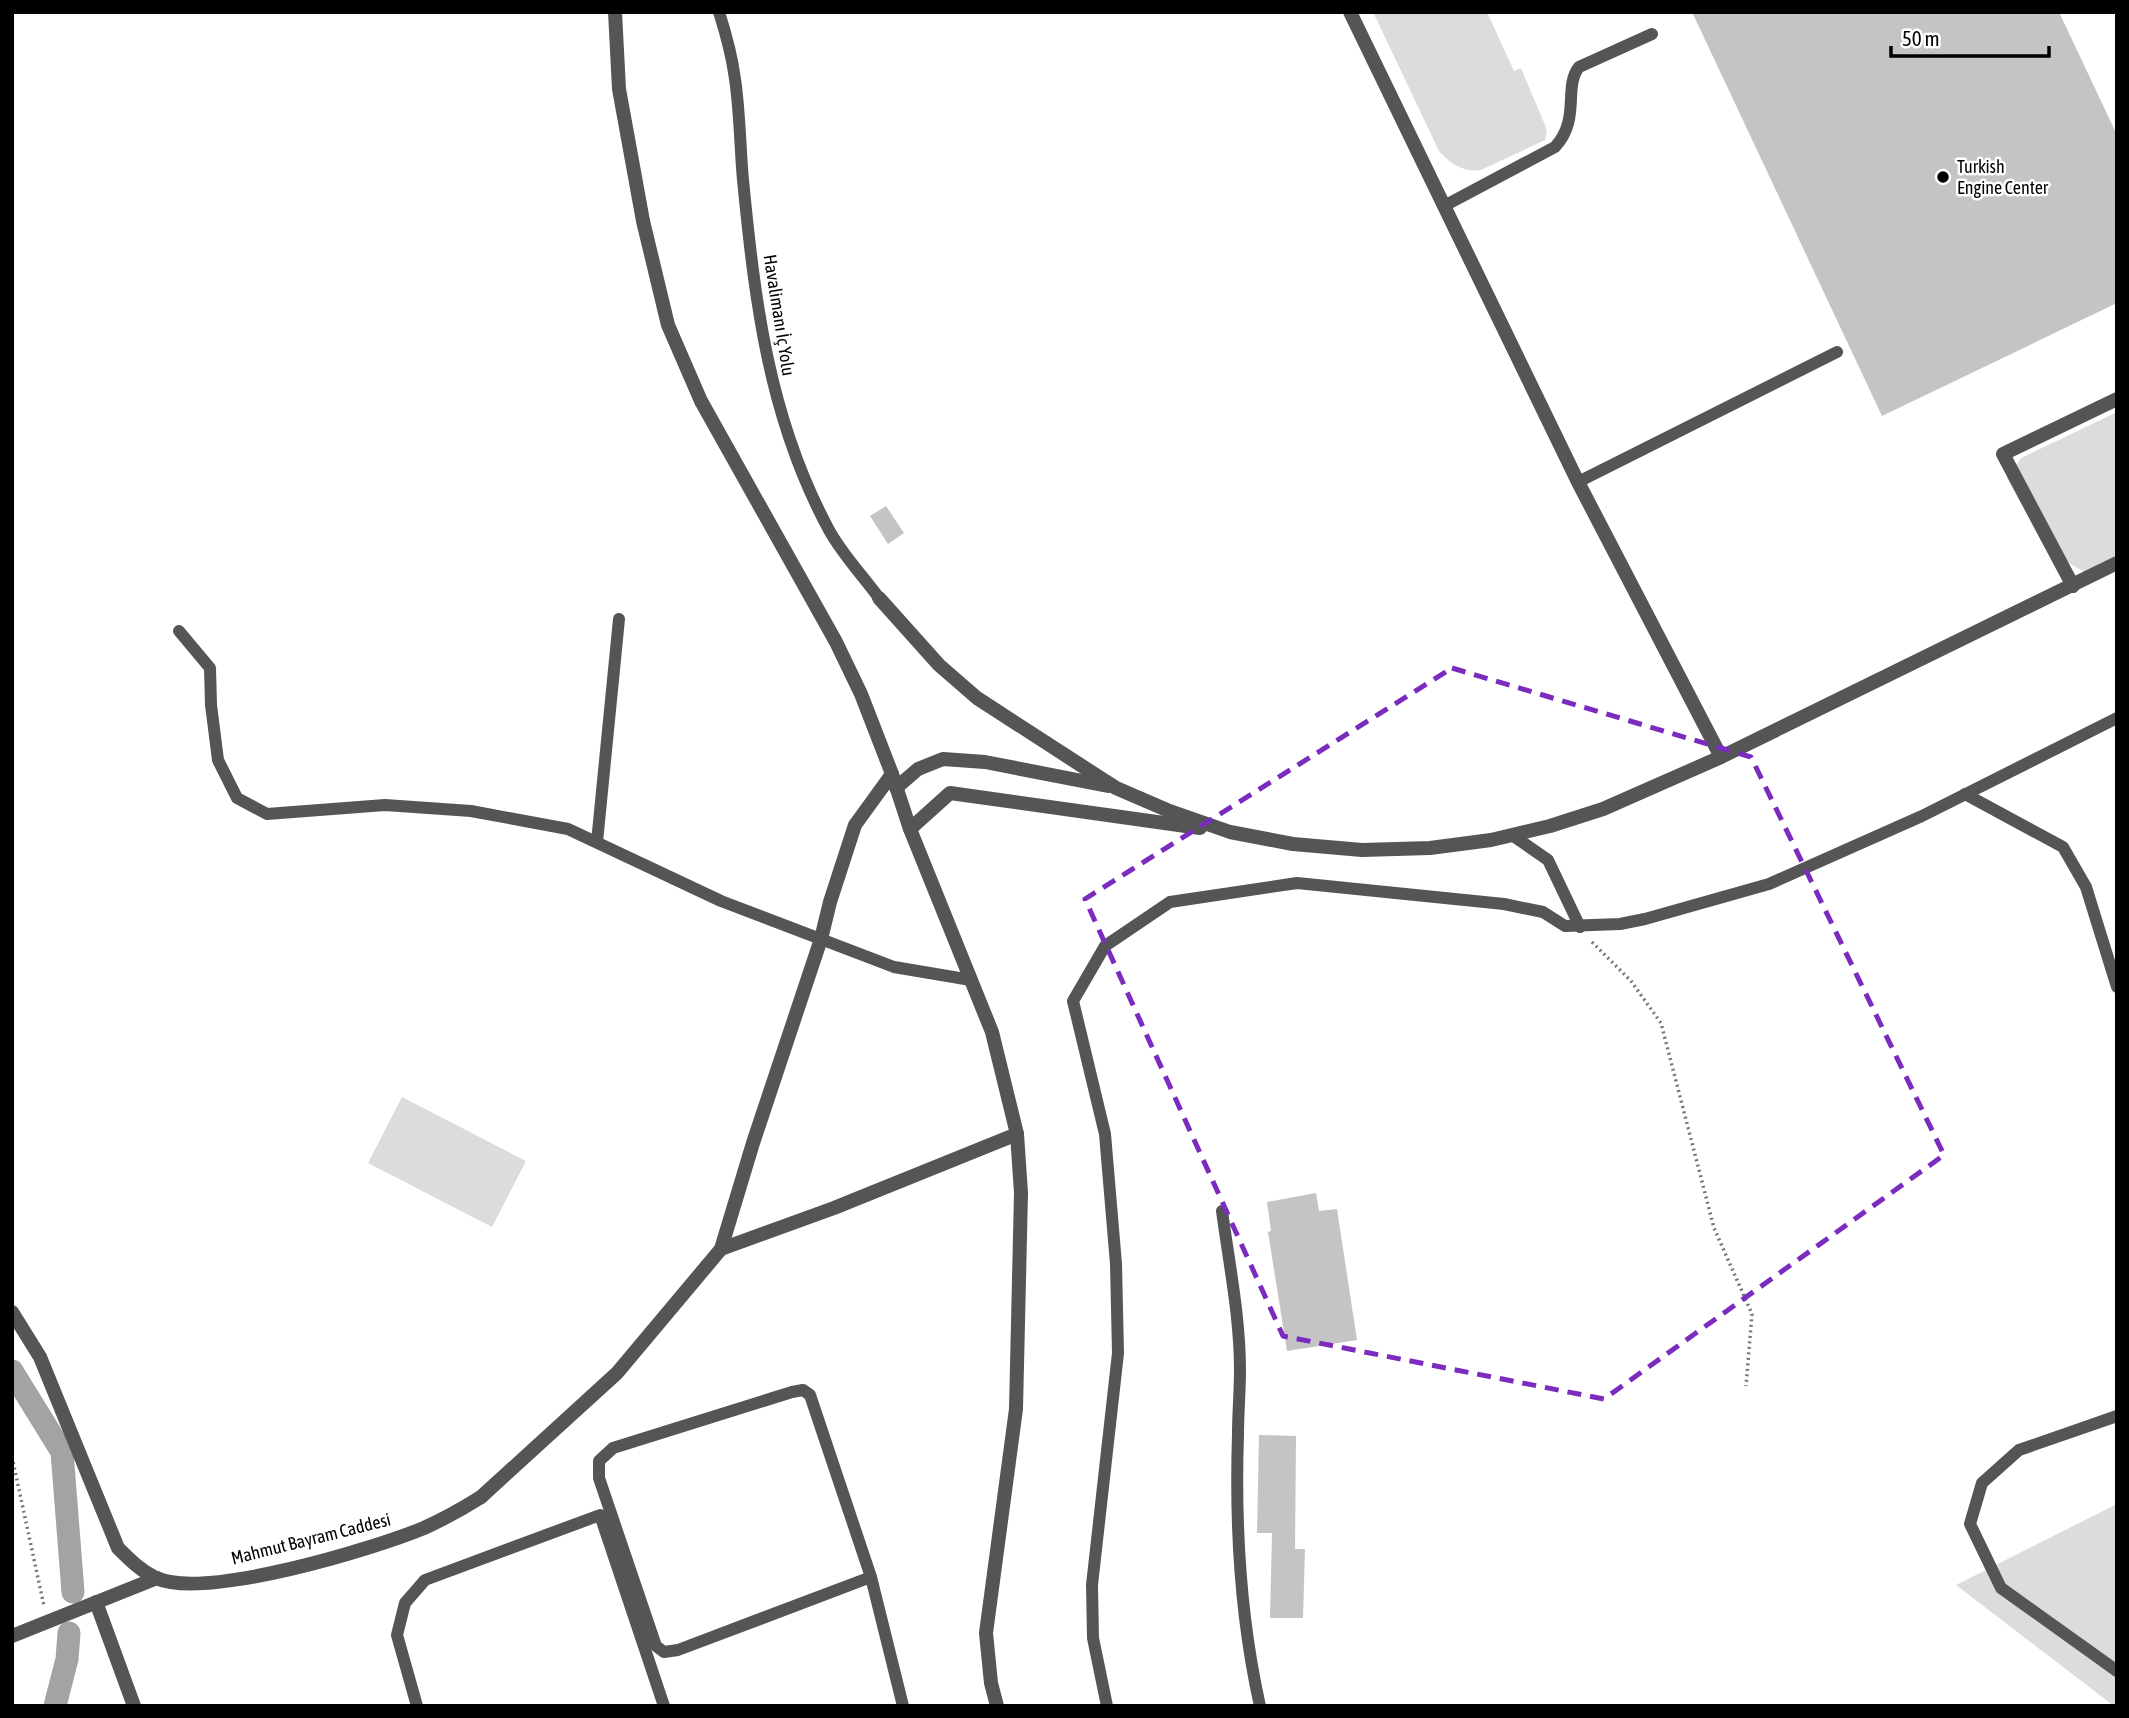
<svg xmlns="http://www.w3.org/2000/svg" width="2129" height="1718" viewBox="0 0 2129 1718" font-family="'Asap Condensed',sans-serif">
  <rect width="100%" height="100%" fill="#fff"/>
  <g fill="#dcdcdc">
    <path d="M 1373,12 L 1487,12 L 1514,71 L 1521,68 L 1545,125 L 1547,133 L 1545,140 L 1481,170 C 1465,173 1450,164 1439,151 Z"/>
    <polygon points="2117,412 2117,563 2092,576 2072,565 2041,540 2007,478 2021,458"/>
    <polygon points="402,1097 526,1161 492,1227 368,1163"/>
    <polygon points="2117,1504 2117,1706 2114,1706 1956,1585"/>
  </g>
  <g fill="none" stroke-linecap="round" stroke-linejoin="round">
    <g stroke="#a3a3a3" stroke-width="23">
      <polyline points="12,1371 62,1452 73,1592"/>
      <polyline points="55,1706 67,1659 69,1633"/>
    </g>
  </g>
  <g fill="#c4c4c4">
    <polygon points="1692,12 2059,12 2117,135 2117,303 1882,416"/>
    <polygon points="886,506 904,533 888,544 870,516"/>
    <polygon points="1316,1193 1319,1211 1337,1209 1357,1340 1287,1351 1268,1232 1271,1231 1267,1202"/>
    <polygon points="1259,1435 1296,1436 1295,1549 1305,1549 1303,1618 1270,1618 1272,1533 1257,1533"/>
  </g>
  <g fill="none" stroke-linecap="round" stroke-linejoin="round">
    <g stroke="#777" stroke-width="3.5" stroke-dasharray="2 3.5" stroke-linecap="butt">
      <polyline points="1592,942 1631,981 1661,1023 1714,1228 1752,1314 1746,1386"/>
      <polyline points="12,1457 44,1606"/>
    </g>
    <g stroke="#555" stroke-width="12">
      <path d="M 719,12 C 726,34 732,56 735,79 C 740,113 740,147 743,180 C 755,303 769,419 829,530 C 842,554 863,576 879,598"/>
      <path d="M 1444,206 L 1555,147 C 1581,119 1563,87 1579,67 L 1652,34"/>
      <polyline points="1578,482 1837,352"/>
      <polyline points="179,631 210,668 211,705 218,760 237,798 267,814 385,805 471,811 568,829 721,901 894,967 971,980"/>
      <polyline points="1965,794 2063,847 2086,887 2117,987"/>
      <polyline points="1512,835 1548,860 1580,927"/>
      <polyline points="597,842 619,619"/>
      <path d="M 1222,1211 C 1229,1263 1240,1317 1240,1370 C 1240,1392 1238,1413 1238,1434 C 1235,1525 1240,1617 1260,1706"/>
      <polyline points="2117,1416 2019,1450 1982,1483 1970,1524 2001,1588 2117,1671"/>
      <polyline points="871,1577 678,1650 664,1652 656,1646 599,1478 599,1461 613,1448 792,1392 803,1390 810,1395 871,1577 903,1706"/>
      <polyline points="417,1706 397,1635 405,1603 425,1580 600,1515 664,1706"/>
      <polyline points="1107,1706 1093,1638 1092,1585 1118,1353 1116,1264 1105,1134 1073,1001 1105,946 1170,902 1297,883 1504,904 1543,912 1565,926 1620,924 1645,919 1769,884 1922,816 2117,718"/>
    </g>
    <g stroke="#555" stroke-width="14">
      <polyline points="1350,12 1578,482 1721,757"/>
      <polyline points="2073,586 2003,454 2117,399"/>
      <polyline points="879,598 939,665 977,698 1116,788 1167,810 1230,832 1293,844 1362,850 1430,848 1491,840 1550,826 1603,809 1721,757 2117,563"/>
      <polyline points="896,788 918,769 943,759 985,762 1108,786"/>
      <polyline points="910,829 950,793 1200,828"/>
      <polyline points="721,1249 753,1143 821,939 830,902 855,825 892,774"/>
      <polyline points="481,1497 617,1373 721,1249 834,1208 1017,1134 992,1032 910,829 892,774 861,694 836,642 701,401 668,325 643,221 619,89 615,12"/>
      <polyline points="96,1602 134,1706"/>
      <polyline points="12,1636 157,1578"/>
      <polyline points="997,1706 991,1683 986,1633 1016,1409 1021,1193 1017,1134"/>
    </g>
    <path stroke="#555" stroke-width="14" d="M 12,1312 L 40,1357 L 118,1548 C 130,1560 141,1571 156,1578 C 206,1600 373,1549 424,1528 C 444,1519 462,1509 481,1497"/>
  </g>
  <path fill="none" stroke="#7b2cbf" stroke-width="5" stroke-dasharray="14 9" stroke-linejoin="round" d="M 1452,668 L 1751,757 L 1944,1155 L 1604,1399 L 1283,1336 L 1085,899 Z"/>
  <circle fill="#000" stroke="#fff" stroke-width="2.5" cx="1943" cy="177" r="7"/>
  <g text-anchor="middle" stroke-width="5" stroke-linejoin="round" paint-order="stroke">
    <g font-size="18" fill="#000" stroke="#fff" text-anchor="start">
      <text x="1957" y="173">Turkish<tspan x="1957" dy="21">Engine Center</tspan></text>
    </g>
    <g font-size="18" fill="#000" stroke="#fff">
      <text transform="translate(779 315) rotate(81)" y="6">Havalimanı İç Yolu</text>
      <text transform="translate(311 1539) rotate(-14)" y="6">Mahmut Bayram Caddesi</text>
    </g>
  </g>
  <rect width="2129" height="1718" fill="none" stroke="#000000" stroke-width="28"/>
  <path d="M1891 46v10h158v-10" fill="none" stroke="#000000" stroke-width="3.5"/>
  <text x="1902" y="46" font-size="21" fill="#000000" stroke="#ffffff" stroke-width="5" paint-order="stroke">50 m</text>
</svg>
